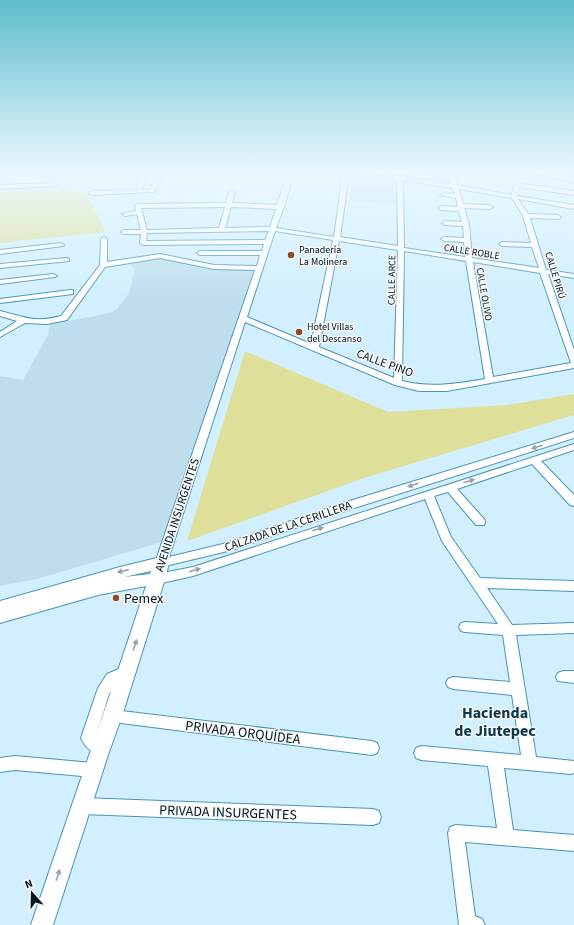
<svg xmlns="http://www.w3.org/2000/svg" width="574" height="925" viewBox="0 0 574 925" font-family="'Source Sans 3',sans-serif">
  <rect width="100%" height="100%" fill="#d1effe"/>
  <g fill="#bedeee">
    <polygon points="353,173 366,173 396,178 396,204 349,202"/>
    <polygon points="153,257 170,258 218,269 254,270 162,542 37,579 0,586 0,376 23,380 48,335 50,324 95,316 112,312 118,308 129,293 135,269 127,262"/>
  </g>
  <g fill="#dee09a">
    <polygon points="69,188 87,194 105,232 0,243 0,193"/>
    <polygon points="245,351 388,412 508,405 574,394 574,415 367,477 187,541"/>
  </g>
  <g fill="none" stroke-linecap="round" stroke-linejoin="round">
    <defs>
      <g id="minor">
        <polygon points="158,173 164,173 154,192 92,195 89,193 92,191 137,190 139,181 142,179 145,181 142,190 150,189"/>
        <path d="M 288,173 L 294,173 L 284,207 L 276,228 L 334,237 L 343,173 L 349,173 L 340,237 L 398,246 L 397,179 L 371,173 L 383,173 L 451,184 L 449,173 L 455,173 L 457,185 L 512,195 L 514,185 L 517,183 L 574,191 L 574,195 L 519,187 L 517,196 L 574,205 L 574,209 L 518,199 L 528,214 L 558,215 L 561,217 L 558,219 L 530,218 L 546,270 L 574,274 L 574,278 L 548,274 L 574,350 L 574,368 L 447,391 L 419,391 L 395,385 L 245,322 L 169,557 L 227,543 L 340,504 L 574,432 L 574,438 L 348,510 L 232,550 L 161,567 L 157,566 L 155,563 L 255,270 L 214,269 L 160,258 L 105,267 L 67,320 L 47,324 L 25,323 L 0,337 L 0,332 L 17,321 L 0,316 L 0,311 C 25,317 34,323 61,316 L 100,265 L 101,239 L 104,237 L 107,239 L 107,262 L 160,254 L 214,265 L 257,266 L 260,255 L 200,255 L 197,253 L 200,251 L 262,251 L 264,244 L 143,245 L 140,243 L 141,234 L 124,234 L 121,232 L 124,230 L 141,230 L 137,214 L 125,216 L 122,214 L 136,211 L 135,206 L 138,204 L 226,203 L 229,193 L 232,191 L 235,193 L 232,203 L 277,205 ZM 403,180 L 452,188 L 455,194 L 443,193 L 440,195 L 456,198 L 458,207 L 441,206 L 438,208 L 441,210 L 459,211 L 462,222 L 445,221 L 442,223 L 445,225 L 463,226 L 464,238 L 444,237 L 441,239 L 444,241 L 464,242 L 465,257 L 404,248 ZM 459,189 L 512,198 L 523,216 L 531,243 L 502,242 L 499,244 L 502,246 L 532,247 L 539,268 L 472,258 L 469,224 L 464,208 L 490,209 L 493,207 L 490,205 L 463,204 ZM 225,207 L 219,228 L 147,230 L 141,208 ZM 231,207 L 276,209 L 270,227 L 225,228 ZM 269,231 L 265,240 L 146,241 L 147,233 ZM 275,231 L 333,240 L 311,344 L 247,317 ZM 339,241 L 398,250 L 394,378 L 319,347 ZM 404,251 L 466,261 L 485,379 C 456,384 431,388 402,381 ZM 473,262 L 540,273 L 571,363 L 493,377 Z"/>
        <polygon points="530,173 542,173 574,178 574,182"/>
        <polygon points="56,183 56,185 54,186 0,189 0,185"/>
        <polygon points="61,243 64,245 63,246 0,254 0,250"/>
        <polygon points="67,258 69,259 69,261 0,268 0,264"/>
        <polygon points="53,274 57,276 55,277 0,284 0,280"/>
        <polygon points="70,290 73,290 73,294 0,303 0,299"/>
        <polygon points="574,444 574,450 541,461 574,495 574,506 570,505 532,464 457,489 484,519 485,522 484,525 476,525 448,492 434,496 451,537 480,578 574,581 574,591 487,588 512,625 574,623 574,633 516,635 536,757 574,761 574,773 571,774 504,768 513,830 574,835 574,851 465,842 475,916 482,919 485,925 459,925 448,833 450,827 456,825 497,828 488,766 421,760 416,758 414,753 416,748 421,746 521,755 512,695 453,689 448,687 446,683 448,679 453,677 510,682 503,635 465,632 461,631 459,627 461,623 465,622 498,624 442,541 425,499 193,576 157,584 153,582 151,579 153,576 157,574 193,567"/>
        <path d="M 126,666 L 131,668 L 133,672 L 131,676 L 117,682 L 109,694 L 96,736 L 105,744 L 107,749 L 105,754 L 100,756 C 92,753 84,746 81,738 L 98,688 L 107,674 Z"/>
        <polygon points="563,671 574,671 574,683 558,681 556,677 558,673"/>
        <polygon points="113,710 372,741 377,743 379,748 377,753 372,755 113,722 108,721 106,716 108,711"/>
        <polygon points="15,756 93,763 98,765 100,770 98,775 93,777 15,770 0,772 0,758"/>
        <polygon points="82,798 373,809 379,811 381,817 379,823 373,825 82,814 77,811 74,806 77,801"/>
      </g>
      <g id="major">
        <polygon points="550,173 574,174 574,178"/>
        <path d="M 161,557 L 166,559 L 169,563 L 165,579 L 122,716 L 108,755 L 53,925 L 31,925 C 69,812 109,700 146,586 L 98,595 L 0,623 L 0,601 L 120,567 ZM 151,571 L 150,574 L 124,577 Z"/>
      </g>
    </defs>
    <use href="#minor" stroke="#4795b7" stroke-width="2"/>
    <use href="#major" stroke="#4795b7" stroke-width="2"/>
    <use href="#minor" fill="#fff" fill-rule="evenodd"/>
    <use href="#major" fill="#fff" fill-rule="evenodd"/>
  </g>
  <defs><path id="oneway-solid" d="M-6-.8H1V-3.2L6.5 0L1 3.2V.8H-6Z"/></defs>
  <g fill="#99a2a6">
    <use href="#oneway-solid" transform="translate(537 447) rotate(163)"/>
    <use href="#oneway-solid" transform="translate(469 481) rotate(-18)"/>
    <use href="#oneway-solid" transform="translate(413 485) rotate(163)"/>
    <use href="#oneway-solid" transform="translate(318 529) rotate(-18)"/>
    <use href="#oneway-solid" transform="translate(195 570) rotate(-16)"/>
    <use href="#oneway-solid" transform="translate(123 571) rotate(167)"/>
    <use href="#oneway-solid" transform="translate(135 645) rotate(-71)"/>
    <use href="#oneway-solid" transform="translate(58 875) rotate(-72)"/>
  </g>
  <linearGradient id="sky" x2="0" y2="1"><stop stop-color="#5fbccb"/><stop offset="0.57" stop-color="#eaf8ff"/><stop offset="1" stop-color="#eaf8ff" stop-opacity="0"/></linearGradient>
  <rect width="574" height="302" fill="url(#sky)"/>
  <g fill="#8f4b20" stroke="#f7f7f7" stroke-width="1.5">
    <circle cx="291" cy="255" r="4"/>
    <circle cx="299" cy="332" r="4"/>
    <circle cx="116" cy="598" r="4"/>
  </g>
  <g text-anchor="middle" stroke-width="3" stroke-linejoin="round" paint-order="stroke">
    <g font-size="10" fill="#001620" stroke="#f7f7f7" text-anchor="start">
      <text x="299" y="253">Panadería<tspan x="299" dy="12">La Molinera</tspan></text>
      <text x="307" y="330">Hotel Villas<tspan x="307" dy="12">del Descanso</tspan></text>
    </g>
    <g font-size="10" fill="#001620" stroke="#f7f7f7">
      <text transform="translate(472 251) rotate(9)" y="4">CALLE ROBLE</text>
      <text transform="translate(556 275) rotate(73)" y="4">CALLE PIRÚ</text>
      <text transform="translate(391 280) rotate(-89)" y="4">CALLE ARCE</text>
      <text transform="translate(485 294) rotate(80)" y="4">CALLE OLIVO</text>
    </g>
    <g font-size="12" fill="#001620" stroke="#f7f7f7">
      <text transform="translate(385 363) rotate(20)" y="4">CALLE PINO</text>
      <text transform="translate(177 515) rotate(-72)" y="4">AVENIDA INSURGENTES</text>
      <text transform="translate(288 526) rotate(-19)" y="4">CALZADA DE LA CERILLERA</text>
    </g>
    <g font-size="14" fill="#001620" stroke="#f7f7f7" text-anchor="start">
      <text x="124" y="603">Pemex</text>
    </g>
    <g font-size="14" fill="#001620" stroke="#f7f7f7">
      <text transform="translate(243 732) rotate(7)" y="5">PRIVADA ORQUÍDEA</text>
      <text transform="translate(228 812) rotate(2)" y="5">PRIVADA INSURGENTES</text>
    </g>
    <g font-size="16" font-weight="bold" fill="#0d384a" stroke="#f7f7f7">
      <text x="495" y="718">Hacienda<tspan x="495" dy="18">de Jiutepec</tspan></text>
    </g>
  </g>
  <g transform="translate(32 893) rotate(340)" stroke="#f7f7f7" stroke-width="3" paint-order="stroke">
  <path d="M0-3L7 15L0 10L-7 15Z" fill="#001620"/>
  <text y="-6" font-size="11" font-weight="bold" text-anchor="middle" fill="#001620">N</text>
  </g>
</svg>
